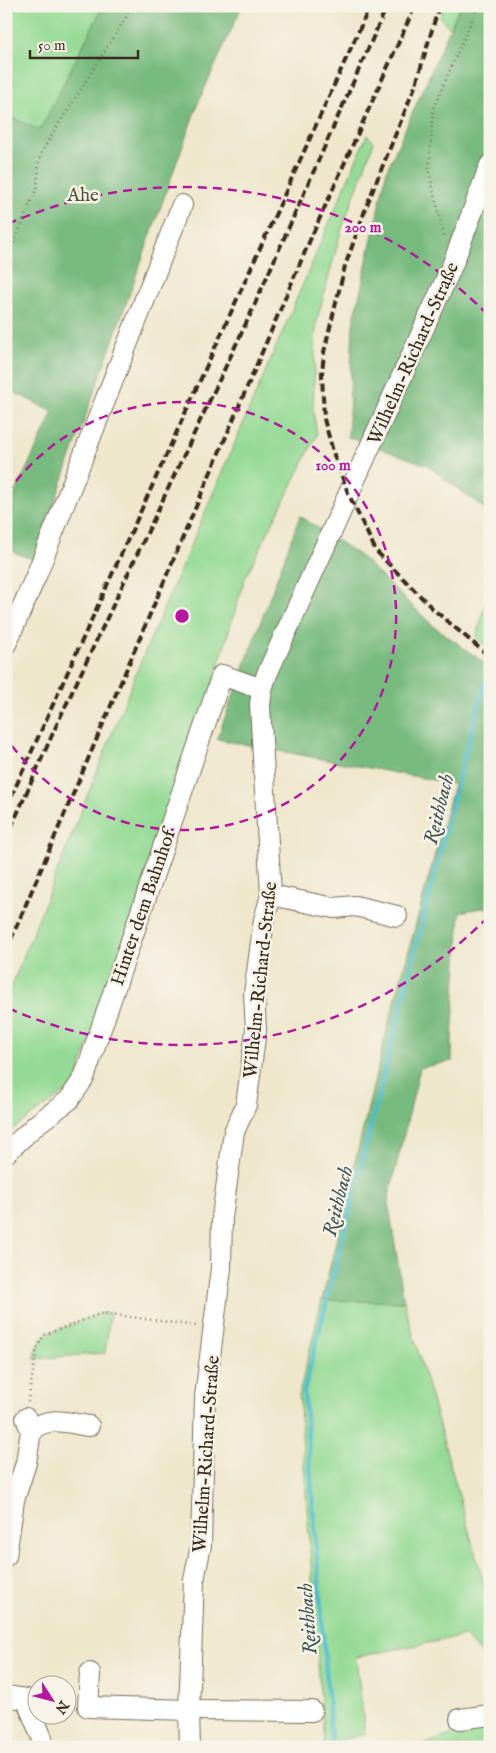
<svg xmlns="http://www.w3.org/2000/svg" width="496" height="1753" viewBox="0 0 496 1753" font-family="'IM FELL English',serif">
  <rect width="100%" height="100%" fill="#f7f3e8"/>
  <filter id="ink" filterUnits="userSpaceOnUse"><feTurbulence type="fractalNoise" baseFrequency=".02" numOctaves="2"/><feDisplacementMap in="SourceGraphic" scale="10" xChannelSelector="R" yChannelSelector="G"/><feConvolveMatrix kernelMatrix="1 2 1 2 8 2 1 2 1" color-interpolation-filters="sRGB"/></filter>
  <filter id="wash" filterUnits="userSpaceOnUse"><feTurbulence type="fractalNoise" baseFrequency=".0096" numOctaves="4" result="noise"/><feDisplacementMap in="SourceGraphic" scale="20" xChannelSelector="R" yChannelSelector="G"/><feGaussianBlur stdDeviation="1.12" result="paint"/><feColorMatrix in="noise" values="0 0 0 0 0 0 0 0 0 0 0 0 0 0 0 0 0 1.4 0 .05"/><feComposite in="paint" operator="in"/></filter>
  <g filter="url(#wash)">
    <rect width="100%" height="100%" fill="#efe7cc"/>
    <g fill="#94da94" stroke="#688259">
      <polygon points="6,6 103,6 40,131 6,115"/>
      <polygon points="444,6 460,6 450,28 440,18"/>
      <polygon points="367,135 374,142 342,228 316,324 313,410 317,435 245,578 197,736 74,1086 6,1134 6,1000 139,666"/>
      <polygon points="490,588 490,650 476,637"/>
      <polygon points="322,1300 404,1302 490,1605 490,1663 464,1636 356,1657 365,1734 342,1740 342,1747 324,1747 299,1394"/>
      <polygon points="102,1313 110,1313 105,1353 34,1359 37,1348 44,1335"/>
      <polygon points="490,1726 490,1747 417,1747 473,1727"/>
    </g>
    <g fill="#77ba7e" stroke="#59724e">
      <polygon points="103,6 242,6 198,103 34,560 6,549 6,513 53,412 6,388 6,115 40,130"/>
      <polygon points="460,6 490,6 490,513 427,465 348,437 353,325 387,170"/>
      <polygon points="300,516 359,555 432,625 490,667 490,875 487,907 460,912 452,1041 452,1061 420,1068 388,1200 404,1302 322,1300 384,1041 454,784 217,739"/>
    </g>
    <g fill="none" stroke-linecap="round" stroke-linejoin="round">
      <polyline stroke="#50bccb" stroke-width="4.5" points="332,1747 304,1391 461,769 488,673"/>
    </g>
  </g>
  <g filter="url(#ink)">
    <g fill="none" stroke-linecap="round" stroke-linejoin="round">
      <defs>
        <g id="minor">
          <polyline points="6,644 36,576 182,205"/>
          <polyline points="271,895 334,908 355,906 397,916"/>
          <polyline points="6,1153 37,1124 69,1100 84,1078 222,675 262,689"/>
          <path d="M 31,1431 C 47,1415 68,1423 89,1426"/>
          <polyline points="6,1556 14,1500 26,1463 31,1431 26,1418"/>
          <polyline points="90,1673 88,1707 189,1710 312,1711"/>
          <polyline points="6,1696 26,1699 42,1738 41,1747"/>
          <polyline points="460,1719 490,1715"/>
          <polyline points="190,1747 189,1710 194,1580 201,1545 205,1397 221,1268 222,1217 234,1132 246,1105 256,1030 254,994 264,920 271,895 260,705 262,689 267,674 452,266 490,165"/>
        </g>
      </defs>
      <use href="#minor" stroke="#7a6c5b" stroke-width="22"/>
      <g stroke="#7a6c5b" stroke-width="2.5" stroke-dasharray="1 4" stroke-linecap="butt">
        <polyline points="444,236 429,171 433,109 478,6"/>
        <polyline points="6,262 37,187 39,161 42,151 133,6"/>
        <polyline points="28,1402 37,1348 44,1335 102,1313 197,1326"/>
      </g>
      <use href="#minor" stroke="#fff" stroke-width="20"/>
      <g stroke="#3b2a1e" stroke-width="4" stroke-dasharray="8 4" stroke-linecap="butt">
        <polyline points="439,6 416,84 368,202 345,266 324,352 322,374 324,419 334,455 348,493 376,551 434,610 490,657"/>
        <polyline points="6,808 370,6"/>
        <polyline points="6,839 57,724 250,315 387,6"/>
        <polyline points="6,951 310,240 415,6"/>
      </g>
    </g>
  </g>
  <g fill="none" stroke="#b5179e" stroke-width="2.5" stroke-dasharray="9 6">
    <path d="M7 493A214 214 0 1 1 7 739"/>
    <path d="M488 917A429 429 0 0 1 8 1008M8 224A429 429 0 0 1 488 315"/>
  </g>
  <g text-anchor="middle" stroke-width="5" stroke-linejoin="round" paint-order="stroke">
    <g font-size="19" fill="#51563c" stroke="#f7f3e8">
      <text x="83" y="201">Ahe</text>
    </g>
    <g font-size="19" fill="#3b2a1e" stroke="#f7f3e8">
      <text transform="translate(412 353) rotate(-66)" y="7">Wilhelm-Richard-Straße</text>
      <text transform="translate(142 907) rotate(-71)" y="7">Hinter dem Bahnhof</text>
      <text transform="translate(259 980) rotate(-84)" y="7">Wilhelm-Richard-Straße</text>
      <text transform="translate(205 1454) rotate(-86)" y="7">Wilhelm-Richard-Straße</text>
    </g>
    <g font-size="20" font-style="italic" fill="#415652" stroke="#f7f3e8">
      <text transform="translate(438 809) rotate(-76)" y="7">Reithbach</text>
      <text transform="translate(337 1201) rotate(-76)" y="7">Reithbach</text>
      <text transform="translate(307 1619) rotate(-94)" y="7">Reithbach</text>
    </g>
  </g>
  <circle cx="182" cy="616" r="8" fill="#b5179e" stroke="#f7f3e8" stroke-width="2.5"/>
  <g font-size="15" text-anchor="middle" font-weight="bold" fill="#b5179e" stroke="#f7f3e8" stroke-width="5" stroke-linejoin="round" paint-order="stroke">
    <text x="363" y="232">200 m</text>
    <text x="333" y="470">100 m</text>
  </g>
  <rect width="496" height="1753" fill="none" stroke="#f7f3e8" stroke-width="25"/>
  <g transform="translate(52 1700) rotate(126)"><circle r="24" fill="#f7f3e8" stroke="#aca397"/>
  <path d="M0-4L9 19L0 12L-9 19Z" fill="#b5179e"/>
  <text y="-8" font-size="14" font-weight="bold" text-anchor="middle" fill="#3b2a1e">N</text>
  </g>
  <path d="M30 50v8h108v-8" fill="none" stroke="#3b2a1e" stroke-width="2.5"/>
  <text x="38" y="50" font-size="15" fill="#3b2a1e" stroke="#f7f3e8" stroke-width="4" paint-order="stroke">50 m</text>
</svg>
